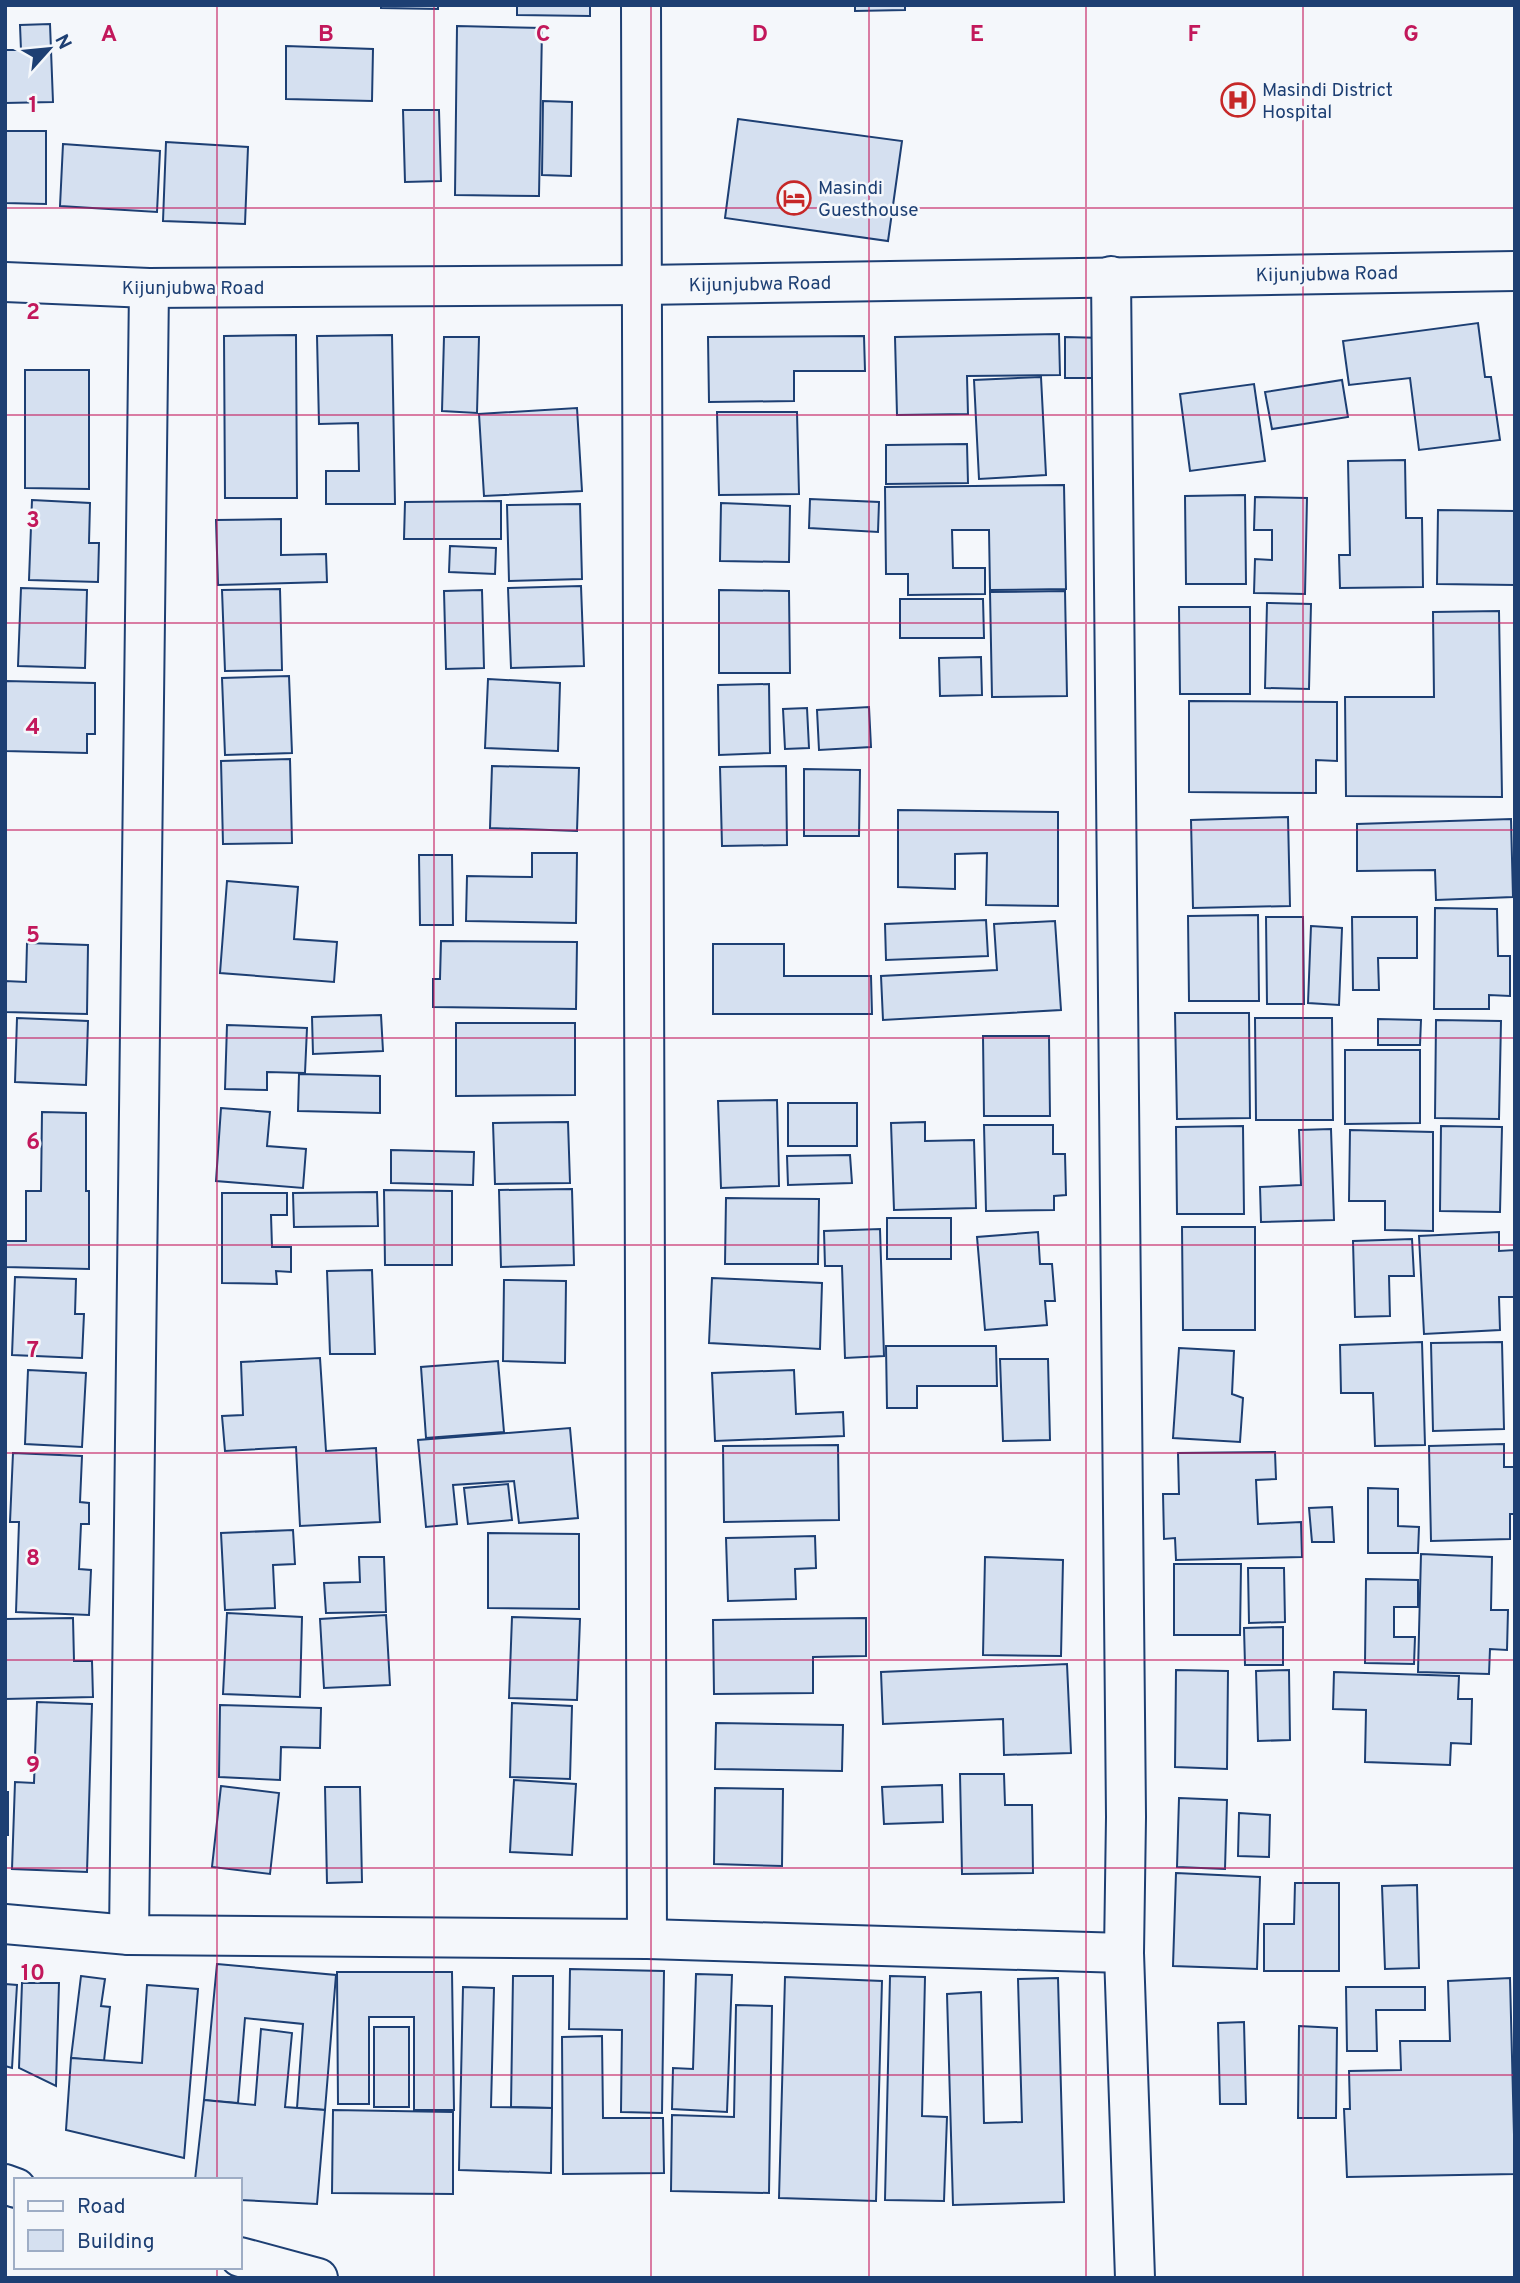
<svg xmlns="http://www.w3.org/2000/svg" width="1520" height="2283" viewBox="0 0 1520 2283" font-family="Overpass,sans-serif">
  <rect width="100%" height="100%" fill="#f4f7fb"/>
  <g fill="#d5e0f0" stroke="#1d3f73" stroke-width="2">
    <polygon points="381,5 438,5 438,9 381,8"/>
    <polygon points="517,5 590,5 590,16 517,15"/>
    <polygon points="855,5 905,5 905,10 855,11"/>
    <polygon points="50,24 53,102 5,103 5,50 21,50 20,25"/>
    <polygon points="457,26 542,28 539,196 455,195"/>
    <polygon points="286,46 373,49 372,101 286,99"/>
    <polygon points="543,101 572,102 571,176 542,175"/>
    <polygon points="403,110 439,110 441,181 405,182"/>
    <polygon points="738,119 902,141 888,241 725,218"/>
    <polygon points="5,131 46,131 46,204 5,203"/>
    <polygon points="166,142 248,147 245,224 163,221"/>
    <polygon points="63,144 160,151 157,212 60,206"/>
    <polygon points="1478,323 1485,377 1491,377 1500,440 1419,450 1410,378 1349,385 1343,341"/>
    <polygon points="1059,334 1060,375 967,376 968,414 897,415 895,337"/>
    <polygon points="296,335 297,498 225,498 224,336"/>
    <polygon points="392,335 395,504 326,504 326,471 359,471 358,423 319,424 317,336"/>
    <polygon points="864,336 865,371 794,371 794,401 709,402 708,337"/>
    <polygon points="444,337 479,337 477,413 442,411"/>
    <polygon points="1065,337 1105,338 1104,378 1065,378"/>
    <polygon points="25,370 89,370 89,489 25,488"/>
    <polygon points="1041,377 1046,475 979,479 974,380"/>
    <polygon points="1342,380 1348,417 1272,429 1265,392"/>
    <polygon points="1254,384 1265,461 1190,471 1180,394"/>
    <polygon points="577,408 582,491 484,496 479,414"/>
    <polygon points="717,412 797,412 799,494 719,495"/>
    <polygon points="967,444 968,483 886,484 886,445"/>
    <polygon points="1405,460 1406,518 1422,518 1423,587 1340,588 1339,555 1350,555 1348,461"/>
    <polygon points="1064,485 1066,589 990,590 989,530 952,530 953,568 985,568 985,594 908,595 908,574 886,574 885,487"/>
    <polygon points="1245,495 1246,584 1186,584 1185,496"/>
    <polygon points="1255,497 1307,498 1305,594 1254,593 1255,559 1272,560 1272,530 1254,530"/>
    <polygon points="810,499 879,502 878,532 809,528"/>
    <polygon points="32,500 90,503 89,543 99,543 98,582 29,580"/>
    <polygon points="501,501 501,539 404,539 405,502"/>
    <polygon points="721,503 790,506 789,562 720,561"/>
    <polygon points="580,504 582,579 509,581 507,505"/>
    <polygon points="1438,510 1515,511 1515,585 1437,584"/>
    <polygon points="281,519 281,555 326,554 327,582 218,585 216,520"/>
    <polygon points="450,546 496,548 495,574 449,572"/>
    <polygon points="581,586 584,666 511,668 508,588"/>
    <polygon points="21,588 87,590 85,668 18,666"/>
    <polygon points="280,589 282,670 225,671 222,590"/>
    <polygon points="482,590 484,668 446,669 444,591"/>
    <polygon points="719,590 789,591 790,673 719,673"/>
    <polygon points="1065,591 1067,696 992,697 990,592"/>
    <polygon points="900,599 983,599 984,638 900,638"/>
    <polygon points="1267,603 1311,604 1309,689 1265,688"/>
    <polygon points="1179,607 1250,607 1250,694 1180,694"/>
    <polygon points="1499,611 1502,797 1346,796 1345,697 1434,697 1433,612"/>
    <polygon points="981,657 982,695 940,696 939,658"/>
    <polygon points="289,676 292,753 225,755 222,678"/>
    <polygon points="488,679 560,683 558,751 485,748"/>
    <polygon points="5,681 95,683 95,734 87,734 87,753 5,751"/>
    <polygon points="769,684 770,753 719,755 718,685"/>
    <polygon points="1189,701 1337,702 1337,761 1316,760 1316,793 1189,792"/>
    <polygon points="869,707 871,747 819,750 817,710"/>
    <polygon points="807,708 809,748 785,749 783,709"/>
    <polygon points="290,759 292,843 223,844 221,761"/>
    <polygon points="492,766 579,768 577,831 490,828"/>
    <polygon points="786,766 787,845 722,846 720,767"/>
    <polygon points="804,769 860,770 859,836 804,836"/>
    <polygon points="898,810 1058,812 1058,906 986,905 987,853 955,854 955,889 898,887"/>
    <polygon points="1288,817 1290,906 1193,908 1191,820"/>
    <polygon points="1511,819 1513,897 1436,900 1435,870 1357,871 1357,824"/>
    <polygon points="532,853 577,853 576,923 466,921 467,876 532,877"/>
    <polygon points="419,855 452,855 453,925 420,925"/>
    <polygon points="227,881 298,887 294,939 337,942 334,982 220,973"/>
    <polygon points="1435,908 1497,909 1498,956 1510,956 1510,996 1489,995 1489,1009 1434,1009"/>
    <polygon points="1258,915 1259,1001 1189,1001 1188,916"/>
    <polygon points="1266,917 1303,917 1304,1004 1267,1004"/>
    <polygon points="1352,917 1417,917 1417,958 1378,958 1379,990 1353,990"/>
    <polygon points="986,920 988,956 886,960 885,924"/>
    <polygon points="1055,921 1061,1010 883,1020 881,976 997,970 994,924"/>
    <polygon points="1311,926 1342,928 1339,1005 1308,1003"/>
    <polygon points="441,941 577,942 576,1009 433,1007 433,979 440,979"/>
    <polygon points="27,943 88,945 87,1014 5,1012 5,981 26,982"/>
    <polygon points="713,944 784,944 784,976 871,976 872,1014 713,1014"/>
    <polygon points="1175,1013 1249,1013 1250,1118 1177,1119"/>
    <polygon points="381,1015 383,1051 313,1054 312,1017"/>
    <polygon points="17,1018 88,1021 86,1085 15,1082"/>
    <polygon points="1255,1018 1332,1018 1333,1120 1256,1120"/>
    <polygon points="1378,1019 1421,1020 1420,1045 1378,1045"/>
    <polygon points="1436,1020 1501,1021 1499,1119 1435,1118"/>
    <polygon points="456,1023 575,1023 575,1095 456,1096"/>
    <polygon points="227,1025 307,1028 305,1073 267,1072 267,1090 225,1089"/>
    <polygon points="983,1036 1049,1036 1050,1116 984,1116"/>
    <polygon points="1345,1050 1420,1050 1420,1123 1345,1124"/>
    <polygon points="299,1074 380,1076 380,1113 298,1111"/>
    <polygon points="777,1100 779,1186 721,1188 718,1101"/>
    <rect x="788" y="1103" width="69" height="43"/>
    <polygon points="221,1108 270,1112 267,1146 306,1149 303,1188 216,1181"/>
    <polygon points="42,1112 86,1113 86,1191 89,1191 89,1269 5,1267 5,1241 26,1241 26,1191 41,1191"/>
    <polygon points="568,1122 570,1183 495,1184 493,1123"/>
    <polygon points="925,1122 925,1141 974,1140 976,1208 894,1210 891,1123"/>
    <polygon points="984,1125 1053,1125 1053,1154 1065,1154 1066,1195 1054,1196 1054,1210 986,1211"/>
    <polygon points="1243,1126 1244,1214 1177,1214 1176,1127"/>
    <polygon points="1441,1126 1502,1127 1500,1212 1440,1211"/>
    <polygon points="1331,1129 1334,1220 1261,1222 1260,1187 1301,1185 1299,1130"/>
    <polygon points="1350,1130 1433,1132 1433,1231 1385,1230 1385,1201 1349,1201"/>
    <polygon points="391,1150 474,1152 473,1185 391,1183"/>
    <polygon points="850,1155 852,1183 788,1185 787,1156"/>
    <polygon points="572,1189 574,1265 501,1267 499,1190"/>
    <polygon points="384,1190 452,1191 452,1265 385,1265"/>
    <polygon points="377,1192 378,1226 294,1227 293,1193"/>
    <polygon points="222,1193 287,1193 287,1215 271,1215 272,1247 291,1247 291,1272 276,1271 277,1284 222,1283"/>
    <polygon points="726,1198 819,1199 818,1264 725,1264"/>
    <rect x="887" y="1218" width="64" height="41"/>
    <polygon points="1182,1227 1255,1227 1255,1330 1183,1330"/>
    <polygon points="880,1229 884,1356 845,1358 842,1266 825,1266 824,1231"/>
    <polygon points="1038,1232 1040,1264 1052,1264 1055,1301 1045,1301 1047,1325 985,1330 977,1237"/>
    <polygon points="1499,1232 1499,1251 1515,1250 1515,1297 1499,1297 1500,1330 1424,1334 1419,1236"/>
    <polygon points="1412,1239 1414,1276 1389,1276 1390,1316 1355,1317 1353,1241"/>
    <polygon points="372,1270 375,1354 330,1354 327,1271"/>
    <polygon points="15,1277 76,1279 75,1314 84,1314 82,1358 12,1355"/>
    <polygon points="712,1278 822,1283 820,1349 709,1343"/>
    <polygon points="504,1280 566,1281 565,1363 503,1361"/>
    <polygon points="1422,1342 1425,1445 1375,1446 1373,1393 1341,1393 1340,1345"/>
    <polygon points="1502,1342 1504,1429 1433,1431 1431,1343"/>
    <polygon points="886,1346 996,1346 997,1386 917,1386 917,1408 887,1408"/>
    <polygon points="1179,1348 1234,1351 1232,1394 1243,1398 1240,1442 1173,1438"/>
    <polygon points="320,1358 326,1451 376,1448 380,1522 300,1526 296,1447 225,1451 222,1416 243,1415 241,1362"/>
    <polygon points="1000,1359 1048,1359 1050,1440 1003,1441"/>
    <polygon points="498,1361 504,1432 426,1438 421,1367"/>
    <polygon points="28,1370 86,1373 82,1447 25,1444"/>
    <polygon points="794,1370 796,1414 843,1412 844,1436 715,1441 712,1373"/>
    <polygon points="570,1428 578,1518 519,1523 514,1481 453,1485 457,1524 426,1527 418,1440"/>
    <polygon points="1504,1444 1504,1467 1515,1467 1515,1514 1510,1514 1510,1539 1431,1541 1429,1446"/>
    <polygon points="838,1445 839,1520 724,1522 723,1446"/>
    <polygon points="1275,1452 1276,1479 1256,1480 1258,1524 1301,1522 1302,1557 1176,1560 1175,1538 1164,1539 1163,1494 1179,1494 1178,1453"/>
    <polygon points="13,1453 82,1456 80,1502 89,1503 89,1524 81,1524 79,1569 91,1570 89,1615 16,1612 19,1522 10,1522"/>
    <polygon points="508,1484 512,1520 468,1524 464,1488"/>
    <polygon points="1368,1488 1398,1489 1398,1526 1419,1527 1418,1553 1368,1553"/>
    <polygon points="1332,1507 1334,1542 1312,1542 1309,1508"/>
    <polygon points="293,1530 295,1564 273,1565 275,1608 225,1610 221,1533"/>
    <polygon points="488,1533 579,1534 579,1609 488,1608"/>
    <polygon points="815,1536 816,1568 795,1569 796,1599 728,1601 726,1538"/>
    <polygon points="1421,1554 1492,1557 1491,1610 1508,1610 1507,1650 1490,1649 1489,1674 1418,1672"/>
    <polygon points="359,1557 384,1557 386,1612 326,1613 324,1583 360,1582"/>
    <polygon points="985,1557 1063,1560 1061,1656 983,1655"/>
    <polygon points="1174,1564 1241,1564 1240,1635 1174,1635"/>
    <polygon points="1248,1568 1284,1568 1285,1622 1249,1623"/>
    <polygon points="1366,1579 1418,1580 1418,1607 1394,1607 1394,1637 1415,1637 1414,1664 1365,1663"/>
    <polygon points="227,1613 302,1617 300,1697 223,1694"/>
    <polygon points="386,1615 390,1685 324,1688 320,1619"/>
    <polygon points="512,1617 580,1619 577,1700 509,1698"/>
    <polygon points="73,1618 74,1661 92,1661 93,1697 5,1699 5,1619"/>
    <polygon points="866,1618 866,1656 813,1657 813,1693 714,1694 713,1620"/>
    <polygon points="1283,1627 1283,1665 1245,1665 1244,1628"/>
    <polygon points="1067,1664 1071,1753 1004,1755 1003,1719 883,1724 881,1672"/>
    <polygon points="1176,1670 1228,1671 1227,1769 1175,1767"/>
    <polygon points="1289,1670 1290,1740 1258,1741 1256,1671"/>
    <polygon points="1334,1672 1459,1676 1458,1699 1472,1699 1471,1744 1451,1743 1450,1765 1365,1762 1366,1710 1333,1709"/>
    <polygon points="37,1702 92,1704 87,1872 12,1869 15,1782 34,1783"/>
    <polygon points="512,1703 572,1706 570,1779 510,1777"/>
    <polygon points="220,1705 321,1708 320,1748 281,1747 280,1780 219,1777"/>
    <polygon points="716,1723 843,1725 842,1771 715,1769"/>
    <polygon points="960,1774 1004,1774 1005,1805 1032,1805 1033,1873 962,1874"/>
    <polygon points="514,1780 576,1784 572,1855 510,1852"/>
    <polygon points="942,1785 943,1822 884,1824 882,1787"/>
    <polygon points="221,1786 279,1793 270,1874 212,1867"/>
    <polygon points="325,1787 360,1787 362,1882 327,1883"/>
    <polygon points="715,1788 783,1789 782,1866 714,1864"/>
    <rect x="5" y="1792" width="3" height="43"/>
    <polygon points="1179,1798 1227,1800 1225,1869 1177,1867"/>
    <polygon points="1239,1813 1270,1815 1269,1857 1238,1856"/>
    <polygon points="1176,1873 1260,1877 1257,1969 1173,1966"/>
    <polygon points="1295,1883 1339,1883 1339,1971 1264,1971 1264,1924 1294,1924"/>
    <polygon points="1417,1885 1419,1968 1385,1969 1382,1886"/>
    <polygon points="217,1964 336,1975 325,2110 297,2108 303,2024 245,2018 238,2103 204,2100"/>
    <polygon points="570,1969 664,1971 662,2113 621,2112 622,2030 569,2029"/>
    <polygon points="337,1972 452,1972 454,2110 414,2110 414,2017 369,2017 369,2104 338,2104"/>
    <polygon points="696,1974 732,1975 727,2112 672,2109 673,2068 693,2069"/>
    <polygon points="81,1976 105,1979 101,2006 110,2007 104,2061 71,2058"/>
    <polygon points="513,1976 553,1976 552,2108 511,2107"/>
    <polygon points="890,1976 925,1977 922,2116 947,2117 944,2201 885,2200"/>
    <polygon points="785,1977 882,1981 876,2201 779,2198"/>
    <polygon points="1058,1978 1064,2202 953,2205 947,1994 981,1992 984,2123 1022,2122 1018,1979"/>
    <polygon points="1510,1978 1515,2174 1347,2177 1344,2109 1350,2109 1349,2071 1401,2070 1400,2041 1450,2041 1448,1981"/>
    <polygon points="22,1983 59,1983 56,2086 19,2068"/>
    <polygon points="5,1984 17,1985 12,2068 5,2066"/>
    <polygon points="147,1985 198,1989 184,2158 66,2130 71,2058 142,2063"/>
    <polygon points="463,1987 494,1988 491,2107 552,2108 551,2173 459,2170"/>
    <polygon points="1346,1987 1425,1987 1425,2010 1376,2010 1377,2051 1347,2051"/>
    <polygon points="736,2005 772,2006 769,2193 671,2191 672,2115 734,2117"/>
    <polygon points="1244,2022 1246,2104 1220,2104 1218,2023"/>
    <polygon points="1299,2026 1337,2028 1336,2118 1298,2118"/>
    <rect x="374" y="2027" width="35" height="80"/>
    <polygon points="261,2029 292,2033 285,2107 325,2110 317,2204 240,2200 240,2180 195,2180 204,2100 255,2105"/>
    <polygon points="602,2036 603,2118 663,2118 664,2173 563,2174 562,2037"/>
    <polygon points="333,2110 453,2112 453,2194 332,2193"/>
  </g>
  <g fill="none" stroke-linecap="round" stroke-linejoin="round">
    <defs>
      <g id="minor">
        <polyline points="641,5 647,1939"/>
        <polyline points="1111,276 1126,1817 1124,1953 1135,2278"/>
        <polyline points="5,282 149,288 642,285 1515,271"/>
        <polyline points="5,1924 129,1935 647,1939 1124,1953"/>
        <polyline points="129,1935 149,288"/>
        <polyline points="5,2184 16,2188"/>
        <polyline points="240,2257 318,2278"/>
      </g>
    </defs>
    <use href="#minor" stroke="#1d3f73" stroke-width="42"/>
    <use href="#minor" stroke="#f4f7fb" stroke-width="38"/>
  </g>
  <path fill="none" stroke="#c2185b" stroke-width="2" stroke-opacity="0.55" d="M 217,5 L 217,2180M 434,5 L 434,2278M 651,5 L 651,2278M 869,5 L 869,2278M 1086,5 L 1086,2278M 1303,5 L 1303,2278M 5,208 L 1515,208M 5,415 L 1515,415M 5,623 L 1515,623M 5,830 L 1515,830M 5,1038 L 1515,1038M 5,1245 L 1515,1245M 5,1453 L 1515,1453M 5,1660 L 1515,1660M 5,1868 L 1515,1868M 5,2075 L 1515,2075M 217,2267 L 217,2278"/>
  <defs>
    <symbol id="hospital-ring" viewBox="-11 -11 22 22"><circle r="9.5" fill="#f4f7fb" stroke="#c62828" stroke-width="1.5"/><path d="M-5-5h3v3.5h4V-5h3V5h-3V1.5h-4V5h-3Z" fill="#c62828"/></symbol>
    <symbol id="hotel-ring" viewBox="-11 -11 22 22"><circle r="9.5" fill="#f4f7fb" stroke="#c62828" stroke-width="1.5"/><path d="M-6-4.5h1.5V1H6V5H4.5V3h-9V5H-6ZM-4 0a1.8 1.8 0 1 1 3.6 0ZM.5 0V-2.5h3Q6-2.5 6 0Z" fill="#c62828"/></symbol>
  </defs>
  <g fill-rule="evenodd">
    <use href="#hospital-ring" x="1219" y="81" width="38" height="38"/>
    <use href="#hotel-ring" x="775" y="179" width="38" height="38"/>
  </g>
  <g text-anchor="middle" stroke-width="5" stroke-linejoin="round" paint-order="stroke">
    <g font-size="19" fill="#1d3f73" stroke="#f4f7fb" text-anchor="start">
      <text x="1262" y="96">Masindi District<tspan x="1262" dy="22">Hospital</tspan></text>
      <text x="818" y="194">Masindi<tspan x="818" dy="22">Guesthouse</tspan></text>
    </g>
    <g font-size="19" fill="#1d3f73" stroke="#f4f7fb">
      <text transform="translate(1327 273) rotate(-1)" y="7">Kijunjubwa Road</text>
      <text transform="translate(760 283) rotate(-1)" y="7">Kijunjubwa Road</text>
      <text x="193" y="294">Kijunjubwa Road</text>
    </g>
  </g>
  <g font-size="23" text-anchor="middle" font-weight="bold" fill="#c2185b" stroke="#f4f7fb" stroke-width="5" stroke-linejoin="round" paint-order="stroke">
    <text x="109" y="41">A</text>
    <text x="326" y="41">B</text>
    <text x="543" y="41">C</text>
    <text x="760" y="41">D</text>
    <text x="977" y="41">E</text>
    <text x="1194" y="41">F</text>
    <text x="1411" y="41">G</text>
    <text x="33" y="112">1</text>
    <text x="33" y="319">2</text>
    <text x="33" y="527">3</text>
    <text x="33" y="734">4</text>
    <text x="33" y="942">5</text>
    <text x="33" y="1149">6</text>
    <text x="33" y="1357">7</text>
    <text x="33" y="1565">8</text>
    <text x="33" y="1772">9</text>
    <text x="33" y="1980">10</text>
  </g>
  <rect width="1520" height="2283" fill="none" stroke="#1d3f73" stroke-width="14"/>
  <rect x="14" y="2178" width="228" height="91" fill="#f4f7fb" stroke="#9eadc5" stroke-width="2"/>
  <rect x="28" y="2201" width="35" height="10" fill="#f4f7fb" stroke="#9eadc5" stroke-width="2"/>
  <text x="77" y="2213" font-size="21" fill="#1d3f73">Road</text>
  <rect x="28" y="2230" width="35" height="21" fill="#d5e0f0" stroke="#9eadc5" stroke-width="2"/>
  <text x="77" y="2248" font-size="21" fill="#1d3f73">Building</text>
  <g transform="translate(49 49) rotate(63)" stroke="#f4f7fb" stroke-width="5" paint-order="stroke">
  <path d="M0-5L12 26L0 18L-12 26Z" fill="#1d3f73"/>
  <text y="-10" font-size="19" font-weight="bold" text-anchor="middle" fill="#1d3f73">N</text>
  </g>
</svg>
